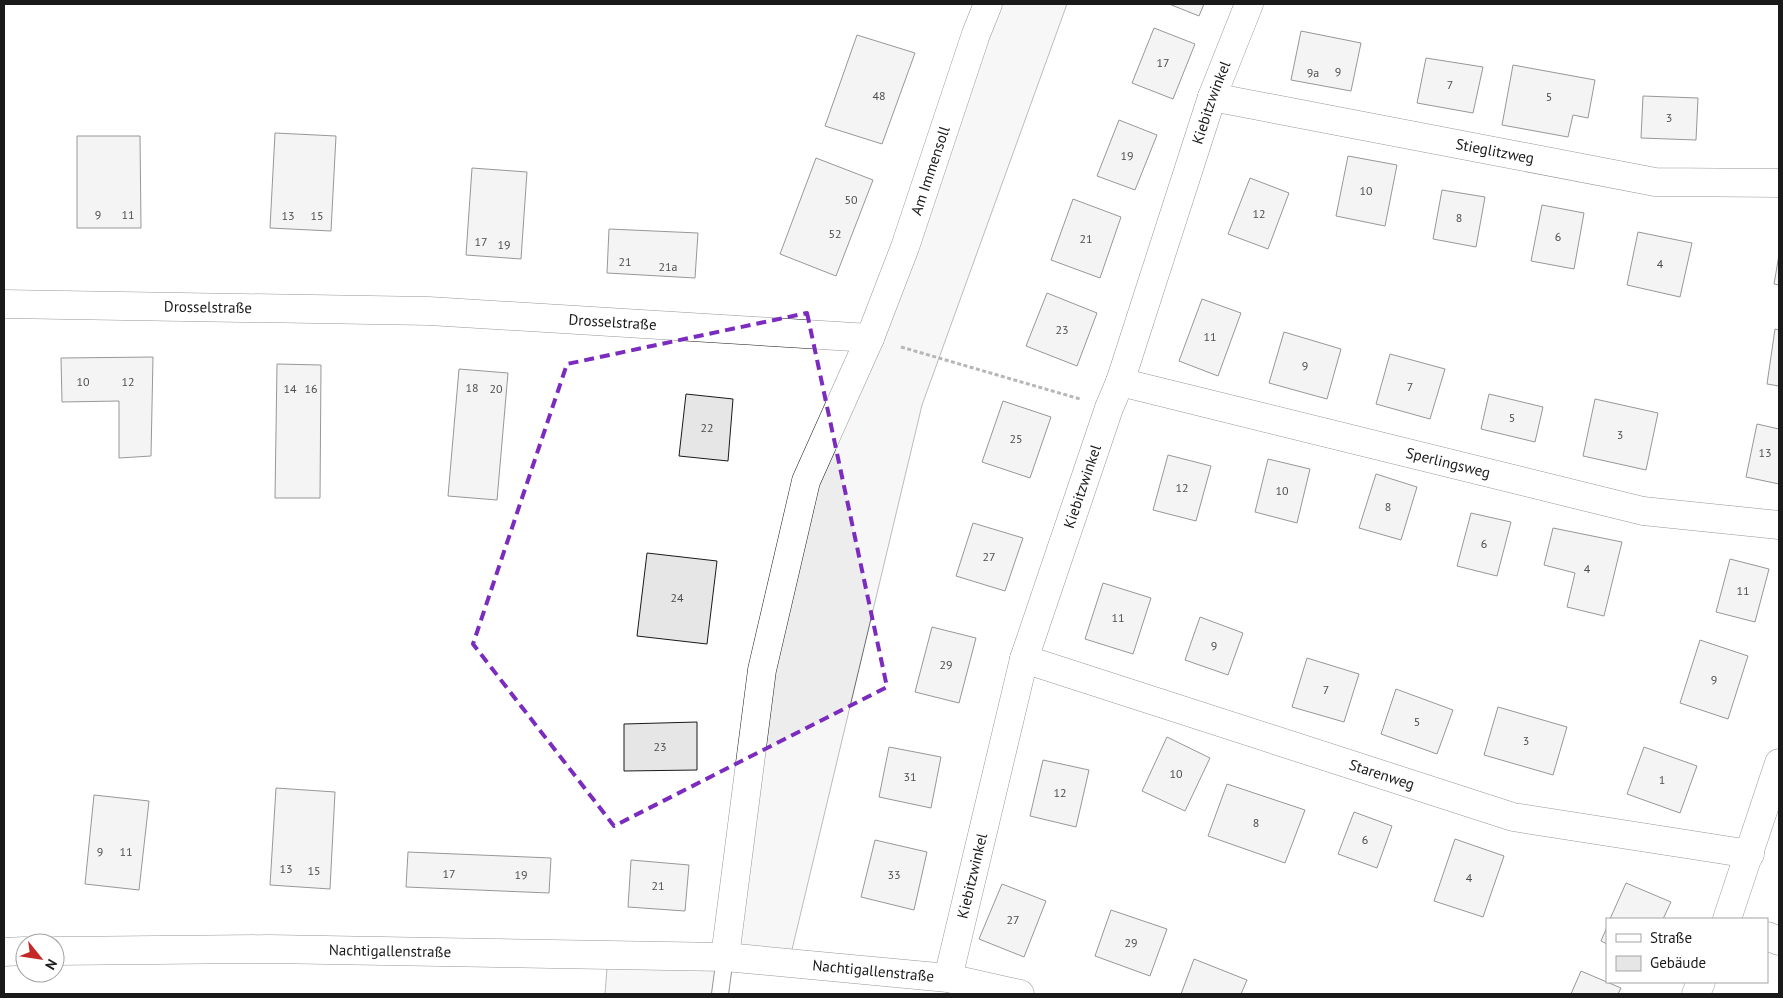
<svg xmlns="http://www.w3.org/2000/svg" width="1783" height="998" viewBox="0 0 1783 998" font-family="'PT Sans',sans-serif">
  <rect width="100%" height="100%" fill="#fff"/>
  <polygon fill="#ededed" stroke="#6a6a6a" points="989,4 1067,4 922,405 790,958 725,957 720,994 605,994 608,955 725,957 806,481"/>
  <g fill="#e6e6e6" stroke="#1a1a1a">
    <polygon points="1169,4 1204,4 1199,16"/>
    <polygon points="1154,28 1195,44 1173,99 1132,83"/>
    <polygon points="1301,31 1361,43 1351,91 1291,80"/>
    <polygon points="857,35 915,53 882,144 825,126"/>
    <polygon points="1426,58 1483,67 1473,113 1417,103"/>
    <polygon points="1513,65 1595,80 1588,118 1573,115 1568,137 1502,125"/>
    <polygon points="1643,96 1698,98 1696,140 1641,138"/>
    <polygon points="1119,120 1157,135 1135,190 1097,176"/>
    <polygon points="275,133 336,136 331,231 270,228"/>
    <polygon points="77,136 140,136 141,228 77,228"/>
    <polygon points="1348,156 1397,165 1385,226 1336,216"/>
    <polygon points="816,158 873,180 836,276 780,254"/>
    <polygon points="472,168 527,172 521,259 466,255"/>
    <polygon points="1250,178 1289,193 1268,249 1228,234"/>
    <polygon points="1442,190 1485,197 1476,247 1433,239"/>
    <polygon points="1073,199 1121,217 1100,278 1051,260"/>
    <polygon points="1542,205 1584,213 1574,269 1531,261"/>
    <polygon points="609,229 698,233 695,278 607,273"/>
    <polygon points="1638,232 1692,243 1680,297 1627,285"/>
    <polygon points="1779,255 1779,285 1774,284"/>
    <polygon points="1047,293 1097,313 1077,366 1026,346"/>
    <polygon points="1202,299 1241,313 1218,376 1179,361"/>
    <polygon points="1775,329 1779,330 1779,386 1767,384"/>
    <polygon points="1284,332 1341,349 1327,399 1269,383"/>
    <polygon points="1390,354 1445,369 1430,419 1376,404"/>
    <polygon points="153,357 151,456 119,458 119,401 62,402 61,358"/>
    <polygon points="277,364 321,365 320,498 275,498"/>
    <polygon points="459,369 508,373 497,500 448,496"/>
    <polygon points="686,394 733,399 728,461 679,456"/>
    <polygon points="1489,394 1543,407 1535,442 1481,429"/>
    <polygon points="1595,399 1658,413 1646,470 1583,456"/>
    <polygon points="1003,401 1051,417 1030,478 982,462"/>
    <polygon points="1757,424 1779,429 1779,484 1746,477"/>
    <polygon points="1168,455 1211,466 1196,521 1153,510"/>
    <polygon points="1268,459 1310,469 1297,523 1255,512"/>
    <polygon points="1376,474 1417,487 1401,540 1359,528"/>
    <polygon points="1471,513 1511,522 1497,576 1457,566"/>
    <polygon points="973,523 1023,538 1005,591 956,576"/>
    <polygon points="1553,528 1622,542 1604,616 1567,607 1575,573 1544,565"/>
    <polygon points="647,553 717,561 707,644 637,636"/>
    <polygon points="1730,559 1769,569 1755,622 1716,612"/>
    <polygon points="1103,583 1151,598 1133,654 1085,639"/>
    <polygon points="1200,617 1243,633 1228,675 1185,660"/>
    <polygon points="932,627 976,638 959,703 915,692"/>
    <polygon points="1700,640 1748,656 1728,719 1680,703"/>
    <polygon points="1307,658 1359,674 1344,722 1292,707"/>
    <polygon points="1396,689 1453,710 1437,754 1381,734"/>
    <polygon points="1498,707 1567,727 1553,775 1484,755"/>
    <polygon points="697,722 697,770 624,771 624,724"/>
    <polygon points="1167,737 1210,758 1185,811 1142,791"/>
    <polygon points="889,747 941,757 931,808 879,797"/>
    <polygon points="1644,747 1697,766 1680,813 1627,794"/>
    <polygon points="1043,760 1089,770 1076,827 1030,816"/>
    <polygon points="1227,784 1305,810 1285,863 1208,836"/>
    <polygon points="276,788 335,792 330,889 270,885"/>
    <polygon points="94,795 149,801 139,890 85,884"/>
    <polygon points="1354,812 1392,826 1377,868 1338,854"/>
    <polygon points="1455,839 1504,856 1483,917 1434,901"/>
    <polygon points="875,840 927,852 914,910 861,897"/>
    <polygon points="408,852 551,858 549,893 406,887"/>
    <polygon points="631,860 689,865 685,911 628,907"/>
    <polygon points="1626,883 1671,902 1663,919 1610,919"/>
    <polygon points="1002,884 1046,901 1024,957 979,939"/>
    <polygon points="1111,910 1167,929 1150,976 1095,956"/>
    <polygon points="1607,927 1607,944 1601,941"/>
    <polygon points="1194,959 1247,980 1241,994 1181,994"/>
    <polygon points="1581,971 1621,988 1618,994 1571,994"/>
  </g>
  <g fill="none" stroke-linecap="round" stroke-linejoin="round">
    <defs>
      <polyline id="lane" points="720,994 725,957"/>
      <g id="street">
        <path id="s1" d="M 1212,97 L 1655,182 L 1779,183"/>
        <path id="s2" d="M 4,304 L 429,311 L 870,338"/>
        <path id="s3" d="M 1120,382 L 1643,511 L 1779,525"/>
        <path id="s4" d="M 1024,659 L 1513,817 L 1750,854"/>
        <polyline points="1727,919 1779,763"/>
        <polyline points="1767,936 1779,941"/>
        <path id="s5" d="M 55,951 L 269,949 L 725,957 L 948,978 L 1020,994"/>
        <polyline points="4,952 25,951"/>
        <path id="s6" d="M 725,957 L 762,670 L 806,481 L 870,338 L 905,247 L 976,34 L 988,4"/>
        <path id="s7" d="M 948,978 L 1024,659 L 1109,408 L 1120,382 L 1212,97 L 1249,4"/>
        <polyline points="1696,994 1701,982"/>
      </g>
    </defs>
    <use href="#lane" stroke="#1a1a1a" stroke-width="18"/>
    <use href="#street" stroke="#1a1a1a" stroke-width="29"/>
    <polyline stroke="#5f5f5f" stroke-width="3" stroke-dasharray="4 2.5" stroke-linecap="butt" points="901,347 1080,399"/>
    <use href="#lane" stroke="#fff" stroke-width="16"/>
    <use href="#street" stroke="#fff" stroke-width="28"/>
  </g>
  <path d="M0 0H1783V998H0ZM 807,313 L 887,687 L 614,826 L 473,644 L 567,364 Z" fill="#fff" fill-opacity=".55" fill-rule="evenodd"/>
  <path fill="none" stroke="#7b2cbf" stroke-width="4" stroke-dasharray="10 6" stroke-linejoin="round" d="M 807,313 L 887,687 L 614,826 L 473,644 L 567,364 Z"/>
  <g text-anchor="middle" stroke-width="4" stroke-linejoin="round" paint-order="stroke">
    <g font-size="12" fill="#4d4d4d">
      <text x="1163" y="67">17</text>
      <text x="1338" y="76">9</text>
      <text x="1313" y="77">9a</text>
      <text x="1450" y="89">7</text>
      <text x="879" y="100">48</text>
      <text x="1549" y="101">5</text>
      <text x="1669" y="122">3</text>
      <text x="1127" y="160">19</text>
      <text x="1366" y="195">10</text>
      <text x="851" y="204">50</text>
      <text x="1259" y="218">12</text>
      <text x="98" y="219">9</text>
      <text x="128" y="219">11</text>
      <text x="288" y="220">13</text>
      <text x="317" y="220">15</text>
      <text x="1459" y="222">8</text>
      <text x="835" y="238">52</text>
      <text x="1558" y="241">6</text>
      <text x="1086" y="243">21</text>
      <text x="481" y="246">17</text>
      <text x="504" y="249">19</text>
      <text x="625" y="266">21</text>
      <text x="1660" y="268">4</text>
      <text x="668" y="271">21a</text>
      <text x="1062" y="334">23</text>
      <text x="1210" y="341">11</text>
      <text x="1305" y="370">9</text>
      <text x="83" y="386">10</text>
      <text x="128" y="386">12</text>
      <text x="1410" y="391">7</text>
      <text x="472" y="392">18</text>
      <text x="290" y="393">14</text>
      <text x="311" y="393">16</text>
      <text x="496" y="393">20</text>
      <text x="1512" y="422">5</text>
      <text x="707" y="432">22</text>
      <text x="1620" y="439">3</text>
      <text x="1016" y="443">25</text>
      <text x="1765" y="457">13</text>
      <text x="1182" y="492">12</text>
      <text x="1282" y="495">10</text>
      <text x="1388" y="511">8</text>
      <text x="1484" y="548">6</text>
      <text x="989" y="561">27</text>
      <text x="1587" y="573">4</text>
      <text x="1743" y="595">11</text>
      <text x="677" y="602">24</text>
      <text x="1118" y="622">11</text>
      <text x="1214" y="650">9</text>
      <text x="946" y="669">29</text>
      <text x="1714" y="684">9</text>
      <text x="1326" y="694">7</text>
      <text x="1417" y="726">5</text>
      <text x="1526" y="745">3</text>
      <text x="660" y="751">23</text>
      <text x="1176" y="778">10</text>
      <text x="910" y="781">31</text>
      <text x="1662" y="784">1</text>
      <text x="1060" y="797">12</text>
      <text x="1256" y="827">8</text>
      <text x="1365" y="844">6</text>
      <text x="100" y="856">9</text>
      <text x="126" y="856">11</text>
      <text x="286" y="873">13</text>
      <text x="314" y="875">15</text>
      <text x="449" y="878">17</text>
      <text x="521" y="879">19</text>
      <text x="894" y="879">33</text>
      <text x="1469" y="882">4</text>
      <text x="658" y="890">21</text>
      <text x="1013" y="924">27</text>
      <text x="1131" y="947">29</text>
    </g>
    <g font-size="15" fill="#1a1a1a" stroke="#fff">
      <text dy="5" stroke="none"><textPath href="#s7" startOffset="915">Kiebitzwinkel</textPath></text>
      <text dy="5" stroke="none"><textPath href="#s1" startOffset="288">Stieglitzweg</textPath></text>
      <text dy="5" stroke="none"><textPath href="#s6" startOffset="818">Am Immensoll</textPath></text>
      <text dy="5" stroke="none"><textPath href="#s2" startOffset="204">Drosselstraße</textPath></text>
      <text dy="5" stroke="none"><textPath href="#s2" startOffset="609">Drosselstraße</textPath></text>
      <text dy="5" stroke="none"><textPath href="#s3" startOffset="338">Sperlingsweg</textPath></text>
      <text dy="5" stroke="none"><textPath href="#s7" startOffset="510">Kiebitzwinkel</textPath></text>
      <text dy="5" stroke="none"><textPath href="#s4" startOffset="376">Starenweg</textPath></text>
      <text dy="5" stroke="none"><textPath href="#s7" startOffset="105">Kiebitzwinkel</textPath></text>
      <text dy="5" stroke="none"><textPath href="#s5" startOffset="335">Nachtigallenstraße</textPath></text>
      <text dy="5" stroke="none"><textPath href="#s5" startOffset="819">Nachtigallenstraße</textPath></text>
    </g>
  </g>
  <rect width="1783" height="998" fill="none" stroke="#1a1a1a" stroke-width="10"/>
  <rect x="1606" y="918" width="162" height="65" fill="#ffffff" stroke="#a3a3a3"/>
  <rect x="1616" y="934" width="25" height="8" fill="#ffffff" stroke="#a3a3a3"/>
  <text x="1650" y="943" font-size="15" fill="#1a1a1a">Straße</text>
  <rect x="1616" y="956" width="25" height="15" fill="#e6e6e6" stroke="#a3a3a3"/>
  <text x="1650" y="968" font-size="15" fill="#1a1a1a">Gebäude</text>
  <g transform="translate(40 958) rotate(120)"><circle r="24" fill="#ffffff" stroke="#a3a3a3"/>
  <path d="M0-4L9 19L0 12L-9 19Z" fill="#c62828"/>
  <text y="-8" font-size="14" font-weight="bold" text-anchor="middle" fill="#1a1a1a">N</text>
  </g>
</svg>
